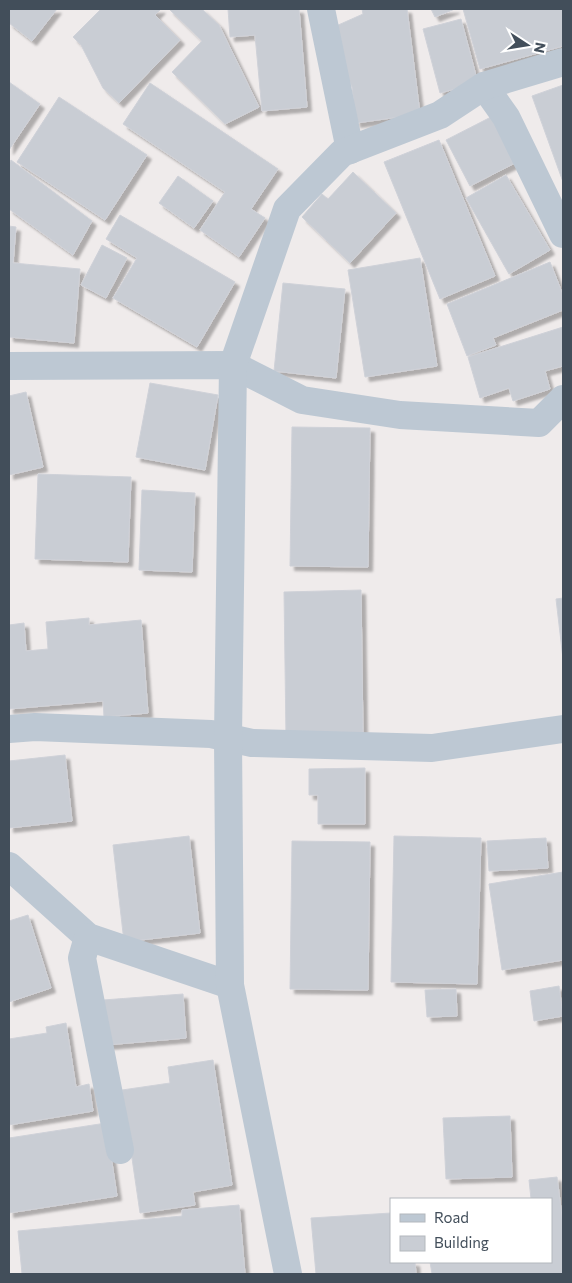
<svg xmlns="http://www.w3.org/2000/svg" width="572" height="1283" viewBox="0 0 572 1283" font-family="Commissioner,sans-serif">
  <defs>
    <filter id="shadow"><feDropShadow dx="4.5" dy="4.5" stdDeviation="1" flood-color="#0004"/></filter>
  </defs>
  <rect width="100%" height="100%" fill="#efebeb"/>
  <g fill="#c9cdd4" stroke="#cfd1d8" filter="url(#shadow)">
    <polygon points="9,9 57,9 32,41 9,23"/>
    <polygon points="101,9 161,9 155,15 180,40 119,103 103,88 81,45 73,37"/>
    <polygon points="169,9 202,9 219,25 259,107 225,124 172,72 202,41"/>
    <polygon points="228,9 299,9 307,107 262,111 255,35 230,37"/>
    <polygon points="362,9 407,9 420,114 356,123 352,87 340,61 336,26 363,14"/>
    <polygon points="431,9 455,9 435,17"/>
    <polygon points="463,9 563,9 563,46 480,69"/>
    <polygon points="461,19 478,83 440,93 423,29"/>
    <polygon points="9,82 40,104 9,150"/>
    <polygon points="150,83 278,169 251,209 265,218 239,257 200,230 225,192 123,124"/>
    <polygon points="563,85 563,182 532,96"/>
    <polygon points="59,97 147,155 105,220 17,162"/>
    <polygon points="491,117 515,163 470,186 446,140"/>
    <polygon points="439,140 495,276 440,299 384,162"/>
    <polygon points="11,160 92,221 73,255 9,209 9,164"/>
    <polygon points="353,172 396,213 350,263 302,217 322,194 328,199"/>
    <polygon points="506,175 550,250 509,274 466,198"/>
    <polygon points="178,176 213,201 194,228 159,203"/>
    <polygon points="120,215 235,282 197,347 113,298 137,258 106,239"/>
    <polygon points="9,226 16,227 13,263 80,269 74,343 9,337"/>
    <polygon points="102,245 127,258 106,298 81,285"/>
    <polygon points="420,258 437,366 365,377 348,270"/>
    <polygon points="550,262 563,295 563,310 493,338 496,345 467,356 447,304"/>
    <polygon points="283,283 345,289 336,378 274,371"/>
    <polygon points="563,327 563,366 545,371 550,389 513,401 509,388 480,398 468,357"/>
    <polygon points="150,383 218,395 205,470 136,457"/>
    <polygon points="26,392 43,467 9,475 9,396"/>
    <polygon points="292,427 370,428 368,567 290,566"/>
    <polygon points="38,474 131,477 128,562 35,559"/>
    <polygon points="142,490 195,493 192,572 139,570"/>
    <polygon points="361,590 363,736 286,738 284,592"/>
    <polygon points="563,598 563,659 556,599"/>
    <polygon points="89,618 89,625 141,620 148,713 104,717 103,701 9,709 9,625 24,623 26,651 48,649 46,622"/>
    <polygon points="65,755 72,821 9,828 9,761"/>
    <polygon points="365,768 365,824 318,824 318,795 309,795 309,769"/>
    <polygon points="189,836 200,933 124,942 113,845"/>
    <polygon points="394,836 481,838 477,984 391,982"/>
    <polygon points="546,838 548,868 489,871 487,841"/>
    <polygon points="292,841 370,842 368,990 290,989"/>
    <polygon points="563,872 563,960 502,970 489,884"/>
    <polygon points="28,915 51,988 9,1002 9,921"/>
    <polygon points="559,986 563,1016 534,1021 530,991"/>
    <polygon points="456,989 457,1016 427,1017 425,990"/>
    <polygon points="183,994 186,1038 106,1045 103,1000"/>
    <polygon points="66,1023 76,1087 89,1084 93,1111 9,1125 9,1039 47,1033 46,1027"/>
    <polygon points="213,1060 232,1185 193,1192 195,1205 140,1213 122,1090 170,1083 168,1067"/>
    <polygon points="510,1116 512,1177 446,1179 443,1118"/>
    <polygon points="106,1123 117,1196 9,1213 9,1138"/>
    <polygon points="557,1177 563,1225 563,1274 432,1274 430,1262 551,1262 551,1199 531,1199 529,1180"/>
    <polygon points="239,1205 245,1274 22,1274 18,1231 182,1216 182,1210"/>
    <polygon points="391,1213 391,1262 415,1262 416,1274 316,1274 311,1218"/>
  </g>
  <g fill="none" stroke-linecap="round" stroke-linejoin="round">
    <g stroke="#bdc8d3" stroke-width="28">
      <polyline points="321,9 350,150"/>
      <polyline points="484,86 506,117 563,234"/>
      <polyline points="9,366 233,365 302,400 400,415 539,423 563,399"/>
      <polyline points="9,729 35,727 211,734 252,743 432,748 563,729"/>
      <polyline points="9,866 88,937 230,985"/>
      <polyline points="88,937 82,958 120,1150"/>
      <polyline points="288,1274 230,985 228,738 233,365 287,209 342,153 440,115 484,86 563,62"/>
    </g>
  </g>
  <rect width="572" height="1283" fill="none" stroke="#424e5a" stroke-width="20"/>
  <rect x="390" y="1198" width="162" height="65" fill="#ffffff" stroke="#b3b8bd"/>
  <rect x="400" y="1214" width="25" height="8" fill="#bdc8d3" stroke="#b3b8bd"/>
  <text x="434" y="1223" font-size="15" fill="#424e5a">Road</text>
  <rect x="400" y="1236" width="25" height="15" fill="#c9cdd4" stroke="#b3b8bd"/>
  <text x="434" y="1248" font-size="15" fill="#424e5a">Building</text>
  <g transform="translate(527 45) rotate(102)" stroke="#ffffff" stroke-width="4" paint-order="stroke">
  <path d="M0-4L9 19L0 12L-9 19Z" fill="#424e5a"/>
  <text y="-8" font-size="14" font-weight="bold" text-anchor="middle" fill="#424e5a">N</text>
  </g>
</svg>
